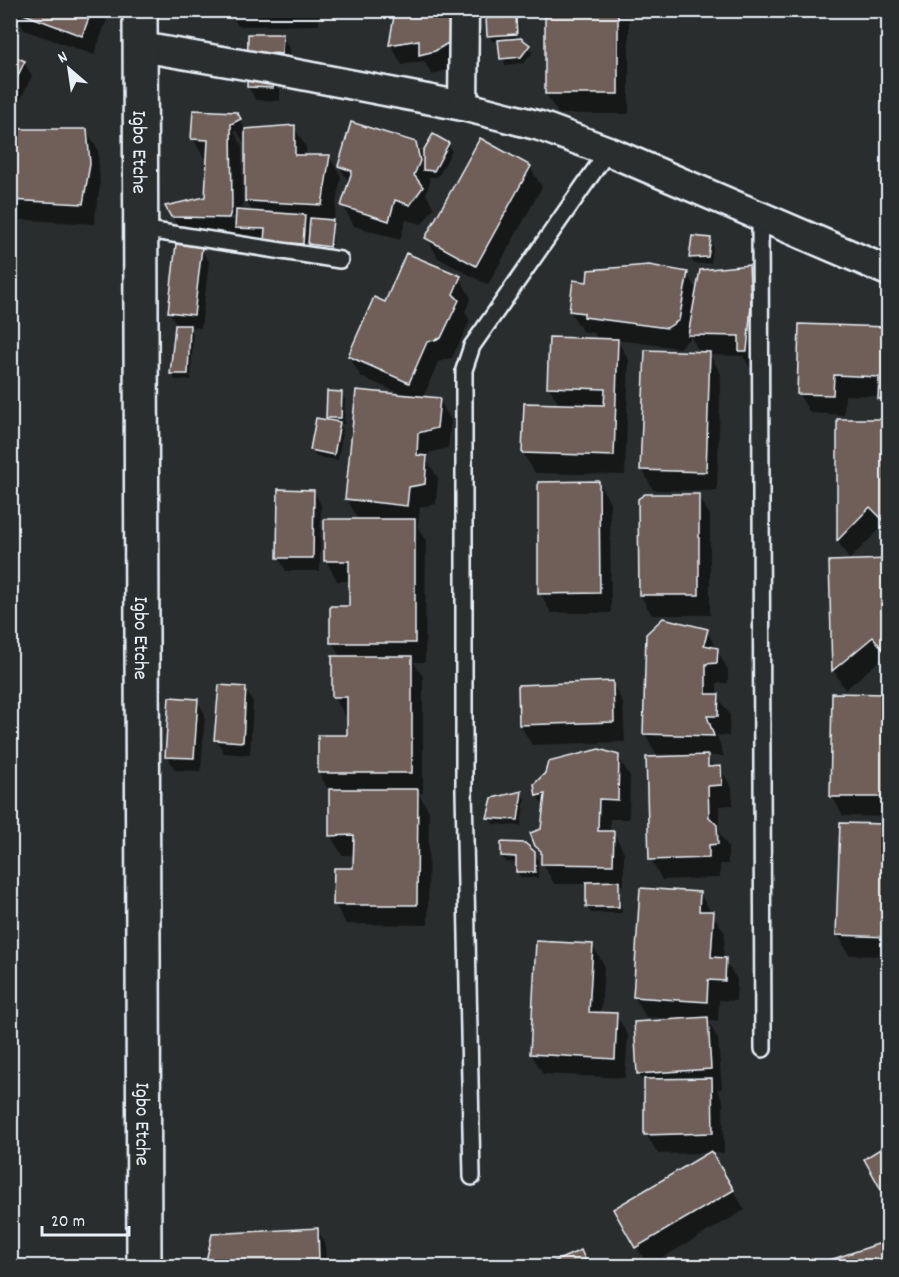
<svg xmlns="http://www.w3.org/2000/svg" width="899" height="1277" viewBox="0 0 899 1277" font-family="Dekko,sans-serif">
  <rect width="100%" height="100%" fill="#2a2d2e"/>
  <filter id="ink" filterUnits="userSpaceOnUse"><feTurbulence type="fractalNoise" baseFrequency=".0167" numOctaves="2"/><feDisplacementMap in="SourceGraphic" scale="12" xChannelSelector="R" yChannelSelector="G"/><feConvolveMatrix kernelMatrix="1 2 1 2 8 2 1 2 1" color-interpolation-filters="sRGB"/></filter>
  <g filter="url(#ink)">
    <g fill="#0007" fill-rule="evenodd">
      <polygon points="13,10 110,10 110,11 94,55 24,30"/>
      <polygon points="229,10 319,10 319,25 238,26"/>
      <polygon points="397,10 455,10 464,60 446,70 432,75 424,61 402,65 391,45"/>
      <polygon points="547,10 629,10 629,114 558,114 546,94"/>
      <polygon points="516,18 519,25 519,39 533,52 524,63 505,65 500,41 492,41 488,35"/>
      <polygon points="282,36 290,49 289,67 280,66 280,101 256,100 248,87"/>
      <polygon points="10,56 24,62 32,76 12,117"/>
      <path d="M 237,114 L 246,131 L 294,127 L 306,147 L 306,156 L 329,156 L 341,176 L 333,225 L 333,252 L 313,250 L 310,246 L 310,257 L 244,241 L 241,235 L 240,238 L 184,237 L 167,207 L 206,199 L 208,159 L 204,158 L 193,138 ZM 234,131 L 237,131 L 244,143 L 247,142 L 246,200 L 253,213 L 243,212 L 242,145 ZM 215,216 L 236,217 L 236,220 L 215,219 Z"/>
      <polygon points="10,119 17,131 86,130 98,150 100,185 94,224 10,219"/>
      <polygon points="415,143 425,159 448,144 452,151 438,177 429,177 430,182 426,194 434,208 422,224 406,220 400,240 354,226 343,206 350,184 339,166"/>
      <polygon points="530,167 542,187 488,285 438,258 427,238"/>
      <polygon points="710,239 713,246 711,263 694,264 691,258"/>
      <polygon points="201,249 209,262 201,328 189,327 193,333 191,380 175,380 171,373 178,327 169,312"/>
      <polygon points="748,266 759,286 758,371 752,371 743,356 710,355 721,374 717,491 653,490 642,469 700,353 691,337 679,348 617,340 629,360 625,475 535,473 523,453 559,405 549,387 598,340 594,333 582,331 570,311 588,283 687,274 697,291"/>
      <polygon points="460,278 471,298 465,312 470,321 452,358 438,362 423,398 439,400 451,420 448,448 429,453 428,462 438,478 436,504 420,507 418,527 426,541 425,662 414,662 423,677 423,793 418,793 429,811 428,925 346,924 335,904 355,870 355,855 342,855 330,835 330,793 319,773 349,737 349,717 346,717 334,697 340,657 332,642 350,608 351,581 337,581 326,561 326,521 359,521 347,499 406,396 361,377 349,356 386,304"/>
      <polygon points="801,325 888,328 888,414 879,396 845,395 844,415 810,413 798,393"/>
      <polygon points="341,393 345,400 344,424 339,424 343,430 338,460 316,457 312,450 330,422 328,417"/>
      <polygon points="839,421 888,421 888,532 883,526 849,560 838,541"/>
      <polygon points="598,482 610,502 611,613 551,613 540,593"/>
      <polygon points="314,491 321,505 320,571 286,571 278,557"/>
      <polygon points="698,495 710,515 710,615 652,615 640,595 640,500"/>
      <polygon points="888,560 888,660 885,656 845,690 834,671 830,563"/>
      <polygon points="707,631 728,670 728,683 717,683 717,695 730,715 729,736 717,735 724,756 706,756 714,768 720,768 732,788 733,805 719,806 719,832 728,847 728,864 720,864 720,878 662,880 651,860 680,755 656,754 645,734 648,635"/>
      <polygon points="612,683 623,703 625,742 532,745 520,725"/>
      <polygon points="245,688 253,702 250,755 224,753 216,739"/>
      <polygon points="834,695 888,695 888,817 843,816 832,796"/>
      <polygon points="197,700 205,714 201,771 175,770 167,756"/>
      <polygon points="618,756 630,776 629,819 610,819 610,832 613,832 624,852 624,885 619,885 622,913 591,913 587,907 587,884 554,884 543,864 543,857 536,846 543,830 545,809 537,795"/>
      <polygon points="521,793 525,799 521,826 493,824 489,817"/>
      <polygon points="841,824 888,825 888,956 849,955 838,935"/>
      <polygon points="534,853 538,860 538,878 521,878 517,871 518,863 506,862 502,856"/>
      <polygon points="699,893 725,933 723,959 737,979 736,1001 719,1000 718,1021 708,1021 718,1039 722,1089 717,1089 723,1100 724,1153 711,1153 745,1210 648,1266 615,1209 710,1153 658,1154 646,1134 645,1085 639,1074 678,1019 646,1017 634,996"/>
      <polygon points="592,945 604,965 601,1014 616,1015 628,1035 625,1078 543,1074 531,1054"/>
      <polygon points="888,1146 888,1199 866,1159"/>
      <polygon points="317,1229 325,1243 326,1266 207,1266 214,1235"/>
      <polygon points="880,1245 888,1259 888,1266 817,1266"/>
      <polygon points="580,1252 588,1266 548,1266"/>
    </g>
    <g fill="#705f58" stroke="#e8f1f8" stroke-width="1.5">
      <polygon points="13,10 92,10 82,36"/>
      <polygon points="395,10 454,10 453,40 435,51 419,55 419,40 389,45"/>
      <rect x="545" y="10" width="73" height="84"/>
      <polygon points="516,17 517,34 487,36 486,18"/>
      <polygon points="248,34 283,34 282,54 273,53 273,88 247,87"/>
      <polygon points="521,38 530,45 521,57 500,59 498,40"/>
      <polygon points="10,55 25,61 10,92"/>
      <polygon points="193,110 237,112 241,119 231,124 232,208 229,218 171,217 165,206 205,197 208,140 191,139"/>
      <polygon points="10,117 11,129 87,129 90,164 83,204 10,200"/>
      <polygon points="351,122 416,142 420,161 414,175 423,187 410,205 395,200 389,221 341,206 352,171 338,166"/>
      <polygon points="295,125 295,155 330,155 322,205 245,201 245,129"/>
      <polygon points="433,134 449,143 434,171 423,170 423,151"/>
      <polygon points="480,138 531,166 476,266 425,238"/>
      <polygon points="236,210 305,215 303,244 264,241 265,229 235,228"/>
      <polygon points="310,218 333,220 330,247 308,244"/>
      <polygon points="692,236 711,238 708,257 689,258"/>
      <polygon points="176,244 202,247 194,315 168,312"/>
      <polygon points="406,253 461,276 453,294 459,300 441,338 427,342 409,383 348,356 374,297 385,302"/>
      <polygon points="649,265 688,272 679,320 667,328 584,317 584,313 569,311 573,280 587,282 588,270"/>
      <polygon points="749,265 751,305 747,351 739,351 739,336 688,335 700,270"/>
      <polygon points="799,324 888,327 888,399 878,399 879,377 834,375 833,395 797,394"/>
      <polygon points="175,325 190,325 188,374 170,374"/>
      <polygon points="549,337 618,339 614,456 522,453 524,403 604,405 605,389 547,387"/>
      <polygon points="645,350 710,352 706,472 640,470"/>
      <polygon points="356,390 440,398 437,428 418,433 417,455 427,456 425,484 409,487 407,506 345,499"/>
      <polygon points="327,391 342,392 341,418 326,418"/>
      <polygon points="316,418 340,422 334,455 310,450"/>
      <polygon points="837,419 888,419 888,525 870,507 837,541"/>
      <polygon points="599,481 600,593 538,594 538,482"/>
      <polygon points="278,489 314,490 313,558 277,558"/>
      <polygon points="645,494 699,494 699,595 639,595 638,499"/>
      <polygon points="324,519 415,519 415,643 330,643 330,606 349,606 349,561 324,561"/>
      <polygon points="888,559 888,656 873,637 832,671 829,561"/>
      <polygon points="663,618 708,629 704,645 718,648 717,663 706,664 706,694 719,694 718,716 707,716 714,736 643,734 646,634"/>
      <polygon points="332,656 412,656 412,773 318,773 318,735 347,735 347,697 332,697"/>
      <polygon points="613,681 614,722 519,725 518,685"/>
      <polygon points="219,685 246,687 243,742 214,740"/>
      <polygon points="832,693 888,694 888,797 830,797"/>
      <polygon points="169,697 198,699 194,758 165,757"/>
      <polygon points="599,749 619,755 618,800 599,799 598,831 614,831 613,865 541,864 541,851 535,846 530,833 541,829 545,794 536,796 534,784 545,773 548,762"/>
      <polygon points="708,755 708,767 721,766 722,785 708,786 709,817 717,825 718,844 709,845 709,858 649,860 646,757"/>
      <polygon points="329,789 418,789 417,905 333,905 334,868 353,868 354,835 329,836"/>
      <polygon points="522,791 518,820 487,818 492,798"/>
      <polygon points="840,823 888,824 888,937 836,935"/>
      <polygon points="501,842 525,843 535,852 535,872 516,872 516,857 501,856"/>
      <polygon points="619,881 619,907 586,907 586,882"/>
      <polygon points="640,888 700,892 699,911 714,911 711,957 726,958 725,981 708,980 707,1002 633,997"/>
      <polygon points="536,941 593,944 589,1012 617,1013 615,1059 530,1054"/>
      <polygon points="708,1017 711,1069 637,1074 634,1022"/>
      <polygon points="712,1078 713,1133 644,1135 644,1079"/>
      <polygon points="888,1144 888,1202 864,1159"/>
      <polygon points="711,1151 734,1190 635,1248 613,1209"/>
      <polygon points="318,1228 319,1261 205,1266 212,1234"/>
      <polygon points="888,1238 888,1256 882,1241"/>
      <polygon points="881,1243 888,1266 812,1266"/>
      <polygon points="581,1250 588,1266 544,1266"/>
    </g>
    <g fill="none" stroke-linecap="round" stroke-linejoin="round">
      <defs>
        <g id="lane">
          <polyline points="760,215 763,1049"/>
          <polyline points="141,229 340,260"/>
          <polyline points="472,1177 464,790 464,370 472,346 608,151"/>
        </g>
        <g id="street">
          <polyline points="141,47 286,72 463,106 540,126 608,151 888,271"/>
          <polyline points="463,106 464,10"/>
        </g>
        <g id="secondary">
          <path id="s1" d="M 140,10 L 144,1266"/>
        </g>
      </defs>
      <use href="#lane" stroke="#e8f1f8" stroke-width="20"/>
      <use href="#street" stroke="#e8f1f8" stroke-width="33"/>
      <use href="#secondary" stroke="#e8f1f8" stroke-width="38"/>
      <use href="#lane" stroke="#2a2d2e" stroke-width="15"/>
      <use href="#street" stroke="#2a2d2e" stroke-width="28"/>
      <use href="#secondary" stroke="#2a2d2e" stroke-width="33"/>
    </g>
  </g>
  <g text-anchor="middle" stroke-width="5" stroke-linejoin="round" paint-order="stroke">
    <g font-size="21" fill="#e8f1f8" stroke="#2a2d2e">
      <text dy="7" stroke="none"><textPath href="#s1" startOffset="142">Igbo Etche</textPath></text>
      <text dy="7" stroke="none"><textPath href="#s1" startOffset="628">Igbo Etche</textPath></text>
      <text dy="7" stroke="none"><textPath href="#s1" startOffset="1114">Igbo Etche</textPath></text>
    </g>
  </g>
  <rect width="899" height="1277" fill="none" stroke="#2a2d2e" stroke-width="36"/>
  <rect x="18" y="18" width="863" height="1241" fill="none" stroke="#e8f1f8" stroke-width="2" filter="url(#ink)"/>
  <g transform="translate(69 69) rotate(331)" stroke="#2a2d2e" stroke-width="4.5" paint-order="stroke">
  <path d="M0-4.5L10 22L0 15L-10 22Z" fill="#e8f1f8"/>
  <text y="-9" font-size="16" font-weight="bold" text-anchor="middle" fill="#e8f1f8">N</text>
  </g>
  <path d="M42 1226v9h87v-9" fill="none" stroke="#e8f1f8" stroke-width="3"/>
  <text x="51" y="1226" font-size="18" fill="#e8f1f8" stroke="#2a2d2e" stroke-width="4.5" paint-order="stroke">20 m</text>
</svg>
